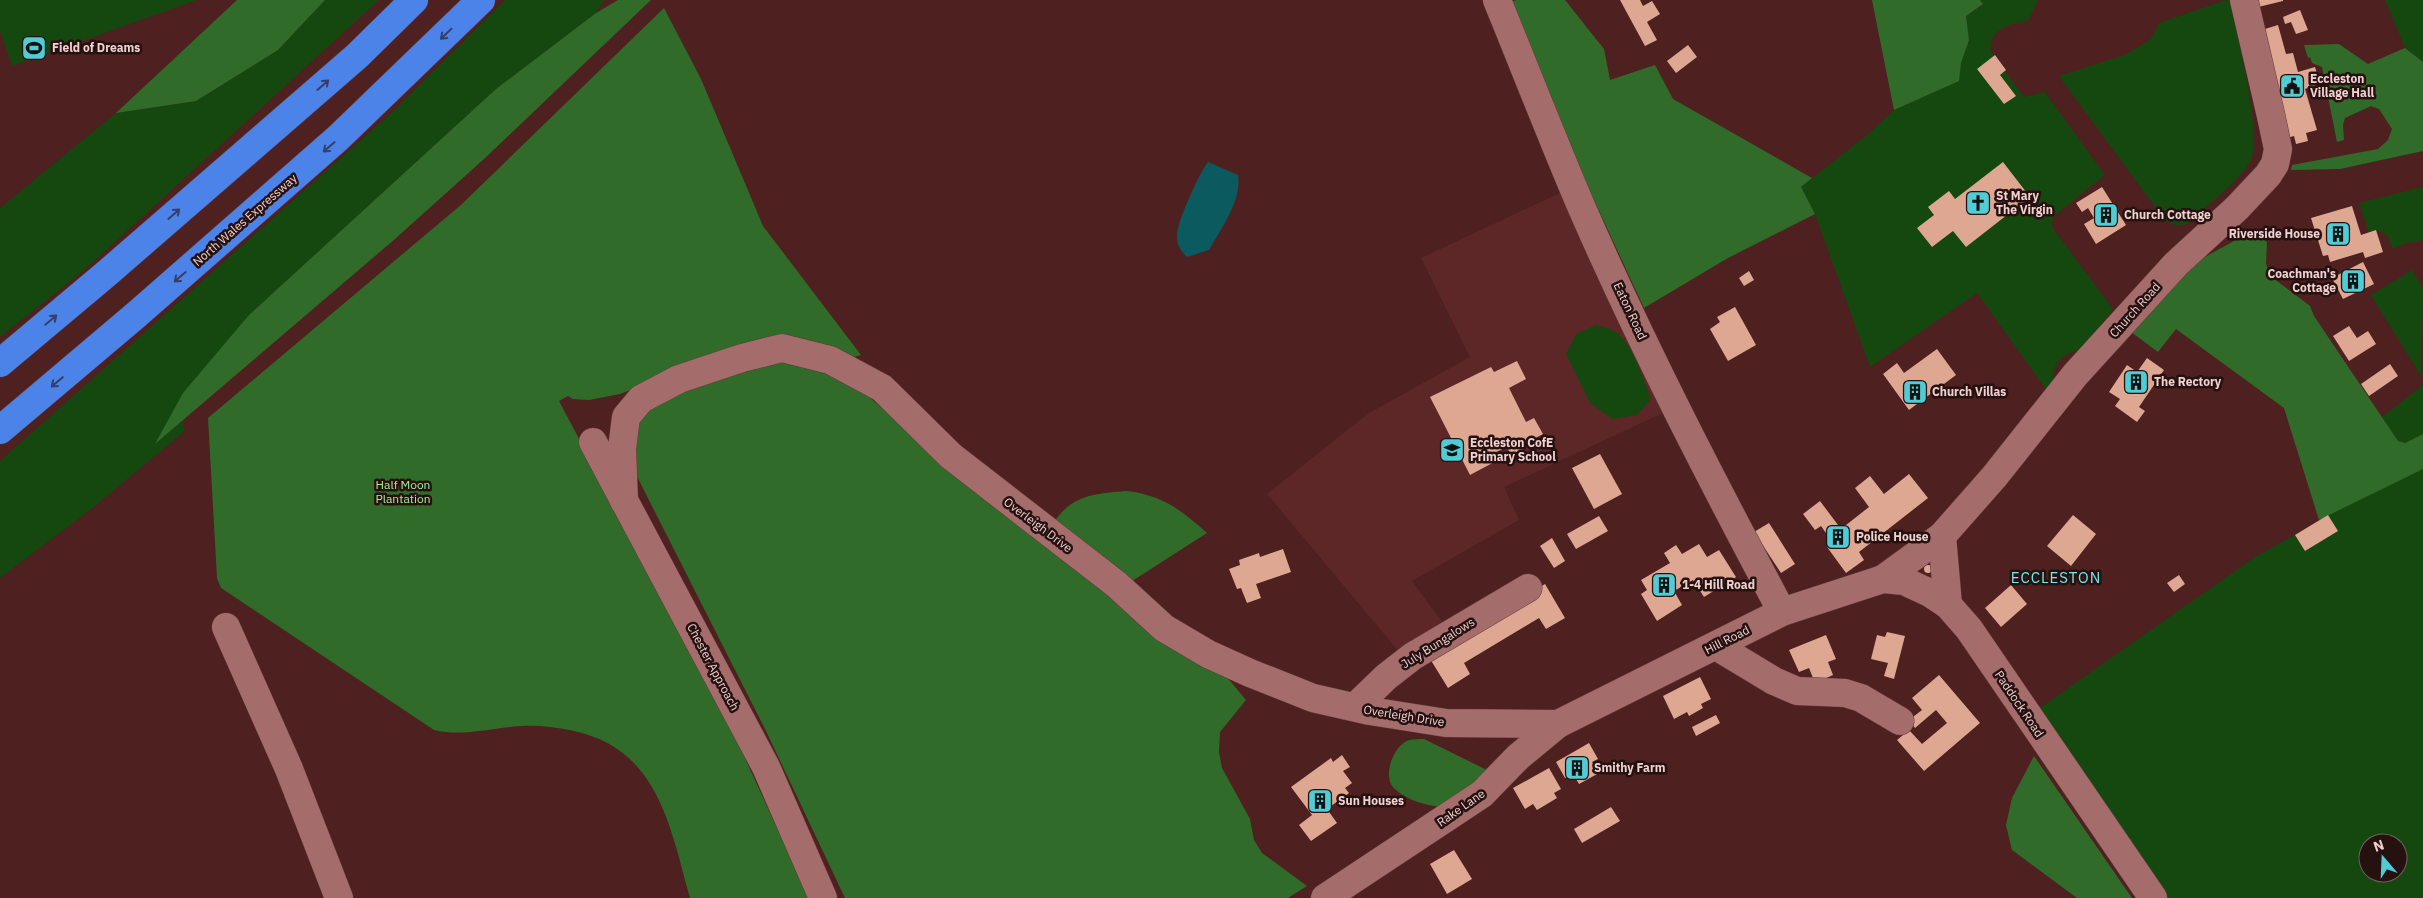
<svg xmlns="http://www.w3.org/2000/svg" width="2423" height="898" viewBox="0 0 2423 898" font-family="'IBM Plex Sans',sans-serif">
  <rect width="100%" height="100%" fill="#4e2020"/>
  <polygon fill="#5d2627" points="1564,191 1665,412 1504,487 1519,520 1412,581 1443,623 1400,653 1267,494 1369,413 1470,357 1421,258"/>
  <g fill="#15480f" fill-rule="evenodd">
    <polygon points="0,0 197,0 12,66 0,31"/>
    <polygon points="325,0 379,0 82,272 0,337 0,208 116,113 196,101 278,50"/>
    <polygon points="505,0 604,0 596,13 496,89 249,315 156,443 182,421 185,431 90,510 0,578 0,461 388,116"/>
    <path d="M 1980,0 L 2038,0 L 2028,21 C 2010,23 1988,30 1991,52 L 2024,97 L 2045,92 L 2105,175 L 2053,217 L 2052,227 L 2113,309 L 2082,350 C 2066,351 2049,364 2055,382 L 2048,392 L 1977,293 L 1870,367 L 1815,214 L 1801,187 L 1867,135 L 1894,110 L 1959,81 L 1961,63 L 1969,40 L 1966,16 L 1983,5 Z"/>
    <path d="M 2226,0 L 2230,0 C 2236,31 2263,135 2251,160 C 2239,182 2207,205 2189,223 C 2178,227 2173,226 2164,219 L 2059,76 L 2125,55 L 2151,39 L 2159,23 Z"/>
    <polygon points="2385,0 2423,0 2423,62 2405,48"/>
    <polygon points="2423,187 2423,240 2403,244 2393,249 2387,235 2377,230 2369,233 2359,203"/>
    <polygon points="2412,270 2423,288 2421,376 2371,295"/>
    <path d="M 1596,325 C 1602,327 1609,328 1614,331 C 1635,345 1642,378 1651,399 L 1637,415 L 1612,419 L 1590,403 L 1566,354 L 1576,334 Z"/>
    <polygon points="2423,385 2423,434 2405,443 2398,441 2382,417"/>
    <path d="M 2423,469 L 2423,898 L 2164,898 L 2034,712 L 2255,557 L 2295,535 L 2305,551 L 2338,531 L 2328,515 ZM 2368,843 L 2398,843 L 2398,873 L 2368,873 Z"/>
  </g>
  <g fill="#316b2a">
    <polygon points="237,0 325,0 278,50 196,101 116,113"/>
    <polygon points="618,0 651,0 484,159 395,239 155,444 183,393 249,315 496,89 596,13"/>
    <polygon points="1517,0 1565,0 1604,49 1610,80 1655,65 1673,99 1812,178 1801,187 1815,214 1728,258 1644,308 1570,148 1509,2"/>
    <polygon points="1872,0 1980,0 1983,4 1966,16 1969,40 1961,63 1959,81 1894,110"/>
    <path d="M 664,8 L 701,79 L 763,226 L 861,355 L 843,360 L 715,357 L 620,394 L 589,400 L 573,399 L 568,396 L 559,401 L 722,708 L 809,898 L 690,898 C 670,826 658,749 574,731 C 556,727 539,725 521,726 C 492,728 462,737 434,730 L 221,588 L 217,578 L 208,418 L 462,204 Z"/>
    <polygon points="2339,44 2368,64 2405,48 2423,62 2423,151 2340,169 2291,170 2292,165 2378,149 2388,140 2392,129 2379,109 2371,106 2345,118 2343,125 2344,140 2337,142 2322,67 2312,63 2310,57 2308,58 2304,45"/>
    <polygon points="2254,230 2267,242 2266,263 2269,275 2310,306 2314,316 2398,441 2405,443 2423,434 2423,469 2319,520 2284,408 2176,329 2158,352 2127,329 2183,269"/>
    <polygon points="777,359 843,374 891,416 952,474 1216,664 1246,700 1220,732 1219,752 1222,768 1250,819 1254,840 1262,853 1307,886 1288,898 845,898 766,731 616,435 663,392"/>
    <path d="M 1126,491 C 1162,495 1180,509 1207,533 L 1129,583 L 1052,525 C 1071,495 1093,494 1126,491 Z"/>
    <path d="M 1424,739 L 1489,771 L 1445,808 C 1427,805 1409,802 1395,789 C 1382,778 1392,750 1405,742 C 1409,739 1418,739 1424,739 Z"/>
    <polygon points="2034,756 2132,898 2077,898 2012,850 2006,825 2012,798"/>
  </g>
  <path fill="#0b5a5f" d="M 1208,162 L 1238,175 C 1242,200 1221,229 1209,250 L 1187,257 C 1181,251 1177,246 1177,236 C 1177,221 1199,174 1208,162 Z"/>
  <g fill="#dda792">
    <polygon points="1620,0 1640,0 1643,6 1652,1 1660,14 1647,22 1657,40 1645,46"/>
    <polygon points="2251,0 2283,0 2283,1 2254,8"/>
    <polygon points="2300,10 2308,30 2296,34 2291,22 2285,24 2283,17"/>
    <polygon points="2278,25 2286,54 2293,53 2298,72 2315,67 2320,84 2305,89 2317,130 2306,133 2308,141 2296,144 2294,136 2287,138 2255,32"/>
    <polygon points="1688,45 1697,57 1676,73 1667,61"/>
    <polygon points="1995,55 2006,70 2000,75 2016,96 2004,104 1977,69"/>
    <polygon points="2003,162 2030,197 1966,247 1953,231 1932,247 1917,228 1934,215 1928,207 1949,191 1955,199"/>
    <polygon points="2102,187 2126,225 2096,244 2084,224 2094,218 2088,208 2082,212 2076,203"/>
    <polygon points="2352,206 2361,235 2376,230 2383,252 2365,258 2363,252 2330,262 2328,255 2323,256 2311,218"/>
    <polygon points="2363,262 2374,284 2343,299 2332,278"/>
    <polygon points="1749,271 1754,280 1744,286 1739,278"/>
    <polygon points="1735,307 1756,345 1728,361 1710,329 1720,322 1717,317"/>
    <polygon points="2349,326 2357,338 2368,331 2376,344 2349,361 2333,336"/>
    <polygon points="1937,349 1956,375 1909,410 1883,374 1897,363 1904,373"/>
    <polygon points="2147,358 2164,370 2139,407 2145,411 2137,422 2115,406 2120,399 2109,392 2127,365 2137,372"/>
    <polygon points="1517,361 1526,379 1509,388 1526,422 1534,418 1543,434 1522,445 1524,449 1511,455 1507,447 1496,452 1500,459 1470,475 1430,397 1491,367 1494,372"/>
    <polygon points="2390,364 2398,376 2369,396 2361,384"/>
    <polygon points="1600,454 1622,494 1594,509 1572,468"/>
    <polygon points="1909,474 1928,498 1859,552 1864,560 1846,573 1827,547 1833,543 1821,526 1815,530 1803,514 1820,501 1841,529 1869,507 1855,488 1870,476 1884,494"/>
    <polygon points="2073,515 2096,534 2071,566 2047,546"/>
    <polygon points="2328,515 2338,531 2305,551 2295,535"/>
    <polygon points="1599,516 1608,531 1576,549 1567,534"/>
    <polygon points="1769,523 1795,564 1781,573 1754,532"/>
    <polygon points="1552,538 1565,561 1554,568 1540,546"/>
    <polygon points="1699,544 1707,557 1719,550 1736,577 1704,597 1693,580 1674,591 1682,605 1657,621 1641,594 1647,590 1641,580 1670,563 1664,553 1676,545 1682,554"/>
    <polygon points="1283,549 1291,572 1256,584 1261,598 1247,603 1241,588 1237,589 1229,569 1240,565 1239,560 1259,553 1260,557"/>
    <circle cx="1928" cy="569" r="4"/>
    <polygon points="2179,575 2185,584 2174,592 2167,583"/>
    <polygon points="1545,584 1565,618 1546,629 1539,618 1464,663 1470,674 1448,688 1427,654"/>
    <polygon points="2011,585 2027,604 2001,627 1985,608"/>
    <polygon points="1887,632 1905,636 1894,679 1884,676 1888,663 1871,659 1877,635 1885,637"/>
    <polygon points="1826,635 1836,659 1828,662 1833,675 1815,683 1809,668 1799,672 1789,650"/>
    <polygon points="1939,675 1980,723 1924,771 1897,740 1909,730 1922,744 1947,723 1936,710 1915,728 1909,720 1922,710 1912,698"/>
    <polygon points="1700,677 1711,699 1701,704 1703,708 1689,716 1687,712 1674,719 1663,696"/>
    <polygon points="1716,715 1720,723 1696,736 1692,727"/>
    <polygon points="1589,743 1598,759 1592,762 1599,773 1579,784 1573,774 1565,778 1556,762"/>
    <polygon points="1342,755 1350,767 1343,771 1352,783 1345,788 1349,793 1327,809 1337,823 1311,841 1299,825 1312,815 1291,787 1331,758 1333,762"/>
    <polygon points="1549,768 1561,789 1554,793 1557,798 1537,810 1533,804 1525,809 1513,788"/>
    <polygon points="1611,807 1620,821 1582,843 1574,829"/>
    <polygon points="1454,850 1472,879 1447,894 1430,864"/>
  </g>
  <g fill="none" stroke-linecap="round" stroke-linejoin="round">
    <defs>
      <g id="minor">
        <path d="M 1497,0 C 1524,66 1550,133 1578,199 C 1639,340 1710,477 1782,612"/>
        <polyline points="593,442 766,767 823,898"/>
        <polyline points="624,501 622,449 626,417 641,399 679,379 742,358 782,348 830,360 882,388 951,456 1116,584 1164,628 1208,654 1250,673 1313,698 1370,711 1446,723 1558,724"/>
        <polyline points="1942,536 1948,605"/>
        <polyline points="1883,579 1942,536 1994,477 2075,375 2176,264 2237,208 2268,175 2275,164 2278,149 2271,116 2244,0"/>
        <polyline points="226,627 289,769 339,898"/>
        <polyline points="1716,646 1774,681 1797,691 1845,693 1861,698 1900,721"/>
        <polyline points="1355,707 1386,677 1413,656 1528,588"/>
        <polyline points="1325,898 1482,794 1518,757 1558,724 1782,612 1883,579 1904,581 1930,593 1948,605 1969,629 2153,898"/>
      </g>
      <g id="highway">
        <polyline points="0,363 106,274 357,56 414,0"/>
        <polyline points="0,430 136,315 338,138 481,0"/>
      </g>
    </defs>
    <use href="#minor" stroke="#643b3d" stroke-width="29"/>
    <use href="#highway" stroke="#643b3d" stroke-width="29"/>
    <use href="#minor" stroke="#a46d6b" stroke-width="28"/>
    <use href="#highway" stroke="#4b83e9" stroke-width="28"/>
  </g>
  <defs><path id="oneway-shaft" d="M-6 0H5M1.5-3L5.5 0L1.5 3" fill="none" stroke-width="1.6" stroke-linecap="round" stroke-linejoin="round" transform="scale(1.25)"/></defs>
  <g stroke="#353f67">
    <use href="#oneway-shaft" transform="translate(446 34) rotate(136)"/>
    <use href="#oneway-shaft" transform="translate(323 85) rotate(-41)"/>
    <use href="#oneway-shaft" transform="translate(329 147) rotate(139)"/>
    <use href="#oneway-shaft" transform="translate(174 214) rotate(-41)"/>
    <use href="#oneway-shaft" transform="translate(180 277) rotate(139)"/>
    <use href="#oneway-shaft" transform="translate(51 320) rotate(-40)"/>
    <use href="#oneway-shaft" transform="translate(57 382) rotate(140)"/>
  </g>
  <defs>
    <symbol id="stadium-square" viewBox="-11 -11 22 22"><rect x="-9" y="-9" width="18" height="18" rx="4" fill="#51ccd4" stroke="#261111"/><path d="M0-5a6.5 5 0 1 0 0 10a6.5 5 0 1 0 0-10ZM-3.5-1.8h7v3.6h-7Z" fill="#111"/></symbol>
    <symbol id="civic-square" viewBox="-11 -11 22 22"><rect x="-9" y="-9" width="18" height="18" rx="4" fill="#51ccd4" stroke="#261111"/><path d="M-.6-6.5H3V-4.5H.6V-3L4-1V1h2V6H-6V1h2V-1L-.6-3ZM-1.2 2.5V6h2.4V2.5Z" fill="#111"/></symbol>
    <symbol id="church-square" viewBox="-11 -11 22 22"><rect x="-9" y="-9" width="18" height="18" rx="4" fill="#51ccd4" stroke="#261111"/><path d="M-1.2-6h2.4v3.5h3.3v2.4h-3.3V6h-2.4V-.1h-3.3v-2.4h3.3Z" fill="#111"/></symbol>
    <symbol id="building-square" viewBox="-11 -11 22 22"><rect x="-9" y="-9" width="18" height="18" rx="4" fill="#51ccd4" stroke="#261111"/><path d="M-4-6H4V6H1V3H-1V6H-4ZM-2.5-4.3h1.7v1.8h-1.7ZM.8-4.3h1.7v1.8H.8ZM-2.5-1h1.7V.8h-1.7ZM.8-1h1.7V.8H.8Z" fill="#111"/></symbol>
    <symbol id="school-square" viewBox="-11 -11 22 22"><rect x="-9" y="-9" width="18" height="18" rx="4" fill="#51ccd4" stroke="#261111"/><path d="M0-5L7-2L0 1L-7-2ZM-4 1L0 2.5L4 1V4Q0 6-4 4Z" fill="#111"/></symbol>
  </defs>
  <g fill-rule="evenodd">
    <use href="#stadium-square" x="20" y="34" width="28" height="28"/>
    <use href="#civic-square" x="2278" y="72" width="28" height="28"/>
    <use href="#church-square" x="1964" y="189" width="28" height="28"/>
    <use href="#building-square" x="2092" y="201" width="28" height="28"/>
    <use href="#building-square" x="2324" y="220" width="28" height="28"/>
    <use href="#building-square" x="2339" y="267" width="28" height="28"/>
    <use href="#building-square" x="2122" y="368" width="28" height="28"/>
    <use href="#building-square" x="1901" y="378" width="28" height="28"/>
    <use href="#school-square" x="1438" y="436" width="28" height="28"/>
    <use href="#building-square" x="1824" y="523" width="28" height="28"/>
    <use href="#building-square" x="1650" y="571" width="28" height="28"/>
    <use href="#building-square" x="1563" y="754" width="28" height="28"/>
    <use href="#building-square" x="1306" y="787" width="28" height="28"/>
  </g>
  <g text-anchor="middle" stroke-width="5" stroke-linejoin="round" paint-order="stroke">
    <g font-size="12" font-weight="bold" fill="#f1d2d0" stroke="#261111" text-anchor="start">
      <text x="52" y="52">Field of Dreams</text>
      <text x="2310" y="83">Eccleston<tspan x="2310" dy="14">Village Hall</tspan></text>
      <text x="1996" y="200">St Mary<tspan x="1996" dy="14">The Virgin</tspan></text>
      <text x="2124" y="219">Church Cottage</text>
      <text x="2320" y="238" text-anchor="end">Riverside House</text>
      <text x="2336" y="278" text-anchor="end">Coachman's<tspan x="2336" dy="14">Cottage</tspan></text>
      <text x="2154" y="386">The Rectory</text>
      <text x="1932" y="396">Church Villas</text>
      <text x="1470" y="447">Eccleston CofE<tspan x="1470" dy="14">Primary School</tspan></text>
      <text x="1856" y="541">Police House</text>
      <text x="1682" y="589">1-4 Hill Road</text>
      <text x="1594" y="772">Smithy Farm</text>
      <text x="1338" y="805">Sun Houses</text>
    </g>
    <g font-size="12" fill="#f1d2d0" stroke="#261111">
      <text transform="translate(245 220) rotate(-41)" y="4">North Wales Expressway</text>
      <text transform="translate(2135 310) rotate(-48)" y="4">Church Road</text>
      <text transform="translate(1630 311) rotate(65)" y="4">Eaton Road</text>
      <text transform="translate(1038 525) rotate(37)" y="4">Overleigh Drive</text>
      <text transform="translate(1727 640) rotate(-27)" y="4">Hill Road</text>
      <text transform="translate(1438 643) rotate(-32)" y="4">July Bungalows</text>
      <text transform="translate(713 667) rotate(62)" y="4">Chester Approach</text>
      <text transform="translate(2019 704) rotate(56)" y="4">Paddock Road</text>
      <text transform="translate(1404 716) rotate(9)" y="4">Overleigh Drive</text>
      <text transform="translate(1461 808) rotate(-35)" y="4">Rake Lane</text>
    </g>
    <g font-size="12" fill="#a1f095" stroke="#261111">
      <text x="403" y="489">Half Moon<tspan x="403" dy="14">Plantation</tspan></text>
    </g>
    <g font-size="15" letter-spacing="1" fill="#7ae6ed" stroke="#261111">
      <text x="2056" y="583">ECCLESTON</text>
    </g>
  </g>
  <g transform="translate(2383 858) rotate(341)"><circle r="24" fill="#261111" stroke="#775e5d"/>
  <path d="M0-4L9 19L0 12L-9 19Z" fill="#51ccd4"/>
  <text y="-8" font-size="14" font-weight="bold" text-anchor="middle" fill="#f1d2d0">N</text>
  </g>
</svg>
